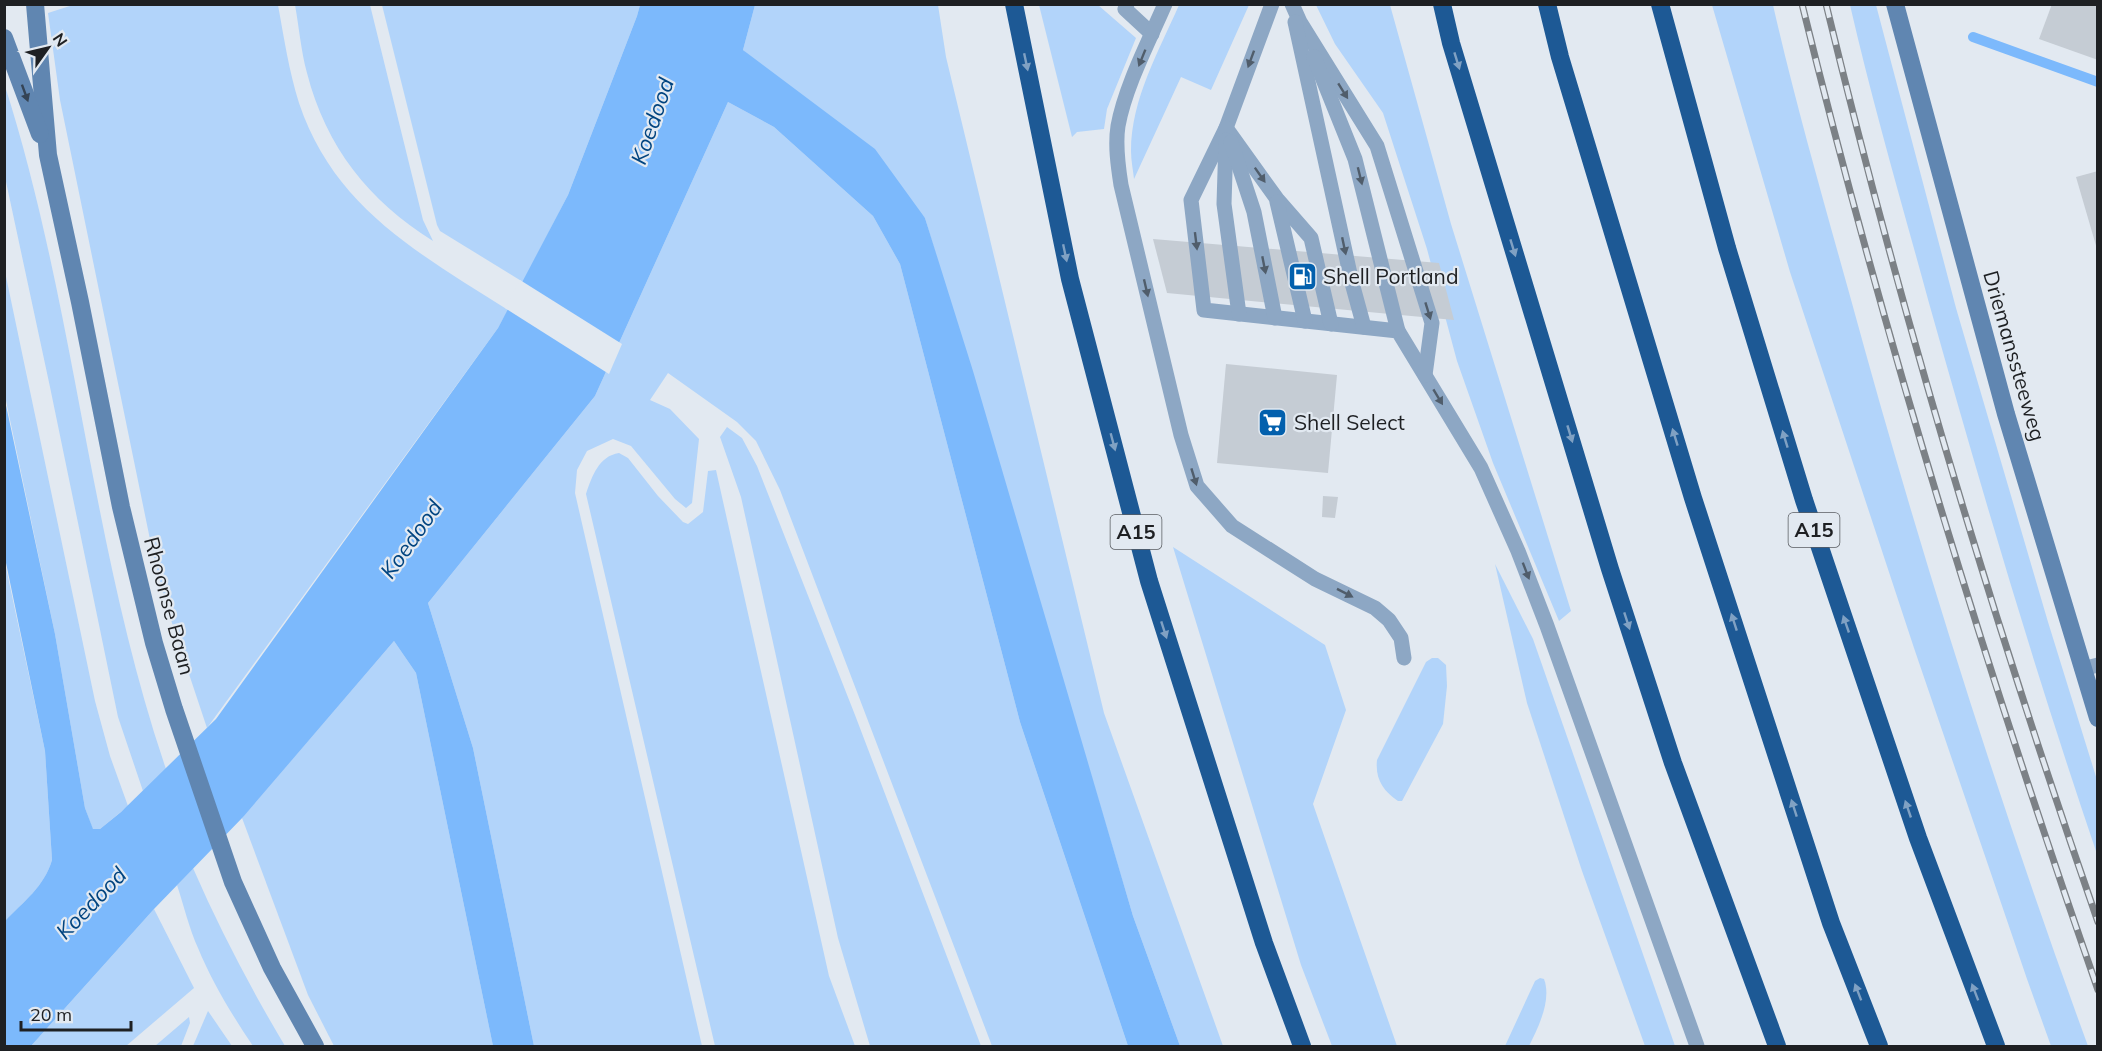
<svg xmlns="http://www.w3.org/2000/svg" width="2102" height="1051" viewBox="0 0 2102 1051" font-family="Mulish,sans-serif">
  <rect width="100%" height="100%" fill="#e2e9f1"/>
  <g fill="#b2d4fa">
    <path d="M 76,4 L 278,5 C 284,38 289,71 299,103 C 334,208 420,254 508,310 L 498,328 L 207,728 L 167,608 L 153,554 L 60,100 L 48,13 Z"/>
    <path d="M 295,5 L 370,5 L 423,220 L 433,241 C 369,201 326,147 307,73 C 301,51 299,27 295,5 Z"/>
    <polygon points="382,5 640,5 637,16 568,195 523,282 440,231 437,225"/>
    <polygon points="755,5 938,5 946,57 1104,713 1223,1046 1180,1046 1133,916 925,218 743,50"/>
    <polygon points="1039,5 1098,5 1136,38 1107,109 1104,129 1077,132 1072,137"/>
    <path d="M 1179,5 L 1249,5 L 1211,90 L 1181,77 L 1134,179 C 1133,170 1131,160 1131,151 C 1131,99 1159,51 1179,5 Z"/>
    <polygon points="1316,5 1390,5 1451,224 1571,611 1559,621 1493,463 1457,361 1427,249 1383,113 1335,44"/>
    <path d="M 1712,5 L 1773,5 C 1795,102 1823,199 1850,296 C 1919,549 1998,800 2088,1046 L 2051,1046 L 2027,979 L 1914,648 L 1790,272 Z"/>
    <path d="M 1850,5 L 1876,5 L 1956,308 L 2048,622 L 2097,780 L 2097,854 C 2035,672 1981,488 1929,303 C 1902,204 1873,105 1850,5 Z"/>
    <path d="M 4,83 C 76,307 90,546 166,769 L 143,791 L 118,717 L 50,387 L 5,177 Z"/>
    <polygon points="728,102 774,127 873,216 900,264 1020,722 1128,1046 992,1046 780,490 756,441 737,422 668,373 650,400 670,409 699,439 692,503 686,508 675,499 631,446 613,439 587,451 577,470 575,493 702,1046 534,1046 473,748 428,603 595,396"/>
    <polygon points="4,267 95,701 110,756 128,806 100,829 93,830 85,808 55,634 5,396"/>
    <polygon points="727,427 742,438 757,466 855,715 981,1046 870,1046 838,938 741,497 720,437"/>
    <path d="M 619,453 L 628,458 L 658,496 L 683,522 L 688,524 L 703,512 L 708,471 L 716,470 L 829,976 L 855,1046 L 715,1046 L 586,494 C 592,476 599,456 619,453 Z"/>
    <polygon points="1173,547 1325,645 1346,710 1313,804 1397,1046 1332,1046 1301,965"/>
    <path d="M 4,558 L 45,751 L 52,860 C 44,887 24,901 5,921 Z"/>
    <polygon points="1495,564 1533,639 1675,1046 1645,1046 1582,871 1527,703"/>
    <polygon points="394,641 416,673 493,1046 334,1046 308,995 242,818"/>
    <path d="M 1432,658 L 1438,658 L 1446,665 L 1447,686 L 1443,724 L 1402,801 L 1398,801 C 1383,791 1375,779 1377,760 L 1426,662 Z"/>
    <path d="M 193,868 C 220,930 251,989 285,1046 L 253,1046 C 232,1015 212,982 198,948 C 189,928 184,906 177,885 Z"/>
    <polygon points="154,909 194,988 126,1046 31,1046"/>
    <path d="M 1540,978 L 1544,979 C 1552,1000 1538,1028 1529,1046 L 1505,1046 L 1535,981 Z"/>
    <polygon points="208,1011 232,1046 193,1046"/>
    <polygon points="189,1017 190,1023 181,1046 155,1046"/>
  </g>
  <path fill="#7cb9fc" d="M 640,5 L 755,5 L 743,50 L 875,149 L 925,218 L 973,371 L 1133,916 L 1180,1046 L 1128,1046 L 1020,722 L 900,264 L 873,216 L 774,127 L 728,102 L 595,396 L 428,603 L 473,748 L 534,1046 L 493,1046 L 416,673 L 394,641 L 244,816 L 154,909 L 31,1046 L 5,1046 L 5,921 C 24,901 44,887 52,860 L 45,751 L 5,558 L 4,396 L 55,634 L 85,808 L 93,829 L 100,829 L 121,812 L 216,719 L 498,328 L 568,195 L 637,16 Z"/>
  <polygon fill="#e2e9f1" points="520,280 622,344 609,374 505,308"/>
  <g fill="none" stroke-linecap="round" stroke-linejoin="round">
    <polyline stroke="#7cb9fc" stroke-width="10" points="1973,37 2098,82"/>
  </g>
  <g fill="#c5ccd4">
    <polygon points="2052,4 2098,4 2098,60 2039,39"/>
    <polygon points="2098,171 2098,249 2097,249 2076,177"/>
    <polygon points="1153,239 1439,263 1454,320 1167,293"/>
    <polygon points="1226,364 1337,375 1328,473 1217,463"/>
    <polygon points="1323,496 1338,497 1335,518 1322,517"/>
  </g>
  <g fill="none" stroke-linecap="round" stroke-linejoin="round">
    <g stroke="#8da7c4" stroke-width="15">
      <polyline points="1127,4 1125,9 1152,34"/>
      <path d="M 1165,4 C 1149,41 1125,87 1118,126 C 1115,145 1118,166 1121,185 L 1181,435 L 1197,486 L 1232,526 L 1315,579 L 1375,608 L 1389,620 L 1401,638 L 1404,658"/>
      <polyline points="1272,4 1226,128 1191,200 1204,310 1398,331 1481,468 1518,551 1547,626 1697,1046"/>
      <polyline points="1292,4 1300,22 1377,146 1432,323 1425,375"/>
      <polyline points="1295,22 1352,283 1364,327"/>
      <polyline points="1314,57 1355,159 1398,331"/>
      <polyline points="1226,128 1277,199 1311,238 1331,324"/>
      <polyline points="1226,140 1224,204 1239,314"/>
      <polyline points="1231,142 1254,212 1275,318"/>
      <polyline points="1277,202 1305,321"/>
      <polyline points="2082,669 2098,665"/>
    </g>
    <g stroke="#6086b1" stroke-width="18">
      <polyline points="35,4 48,155 80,302 121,507 154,643 174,709 233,882 272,968 315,1046"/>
      <polyline points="1895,4 2006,414 2098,718"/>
      <polyline points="4,38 40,134"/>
    </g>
    <g stroke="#1d5995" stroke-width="18">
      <polyline points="1014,4 1070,279 1149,581 1264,943 1302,1046"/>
      <polyline points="1442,4 1451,43 1610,569 1673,763 1777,1046"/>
      <polyline points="1547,4 1560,57 1693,498 1831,923 1879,1046"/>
      <polyline points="1660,4 1727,248 1804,500 1918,838 1996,1046"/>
    </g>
    <defs>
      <g id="rail">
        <path d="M 1802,4 C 1884,338 1985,666 2098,990"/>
        <path d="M 1826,4 C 1901,314 1993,621 2098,922"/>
      </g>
    </defs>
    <use href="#rail" stroke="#7c8186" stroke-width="7"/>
    <use href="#rail" stroke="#e2e9f1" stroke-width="4.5" stroke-dasharray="14" stroke-linecap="butt"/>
  </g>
  <defs><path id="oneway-solid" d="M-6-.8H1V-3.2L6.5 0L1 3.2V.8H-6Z" transform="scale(1.5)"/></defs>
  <g fill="#505d6b">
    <use href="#oneway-solid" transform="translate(1142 58) rotate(112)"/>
    <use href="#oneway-solid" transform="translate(1251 59) rotate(110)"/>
    <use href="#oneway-solid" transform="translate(1343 91) rotate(58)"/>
    <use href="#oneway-solid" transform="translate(1260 175) rotate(55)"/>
    <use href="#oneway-solid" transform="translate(1360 176) rotate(76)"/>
    <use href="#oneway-solid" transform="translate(1196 241) rotate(83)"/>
    <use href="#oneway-solid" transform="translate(1344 246) rotate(78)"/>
    <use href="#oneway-solid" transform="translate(1264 265) rotate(79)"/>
    <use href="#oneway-solid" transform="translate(1146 288) rotate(77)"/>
    <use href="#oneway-solid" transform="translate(1428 311) rotate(73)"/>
    <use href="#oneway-solid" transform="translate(1438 397) rotate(59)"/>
    <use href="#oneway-solid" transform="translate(1194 477) rotate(73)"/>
    <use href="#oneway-solid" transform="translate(1526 571) rotate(69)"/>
    <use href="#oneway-solid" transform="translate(1345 593) rotate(27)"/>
  </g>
  <g fill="#80a1c3">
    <use href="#oneway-solid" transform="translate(1457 61) rotate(73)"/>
    <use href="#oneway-solid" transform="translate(1026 62) rotate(78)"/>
    <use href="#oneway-solid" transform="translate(1513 248) rotate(73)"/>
    <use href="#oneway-solid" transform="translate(1065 253) rotate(78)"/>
    <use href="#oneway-solid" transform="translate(1570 434) rotate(73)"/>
    <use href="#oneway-solid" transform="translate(1675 437) rotate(-107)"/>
    <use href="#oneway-solid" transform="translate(1785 439) rotate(-107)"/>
    <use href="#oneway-solid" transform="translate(1113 442) rotate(75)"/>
    <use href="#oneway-solid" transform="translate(1627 621) rotate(72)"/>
    <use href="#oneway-solid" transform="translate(1734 622) rotate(-108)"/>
    <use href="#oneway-solid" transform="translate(1846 624) rotate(-109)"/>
    <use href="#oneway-solid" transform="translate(1164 630) rotate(72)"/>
    <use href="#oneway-solid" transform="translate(1794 808) rotate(-108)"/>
    <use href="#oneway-solid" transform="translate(1908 809) rotate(-109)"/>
    <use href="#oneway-solid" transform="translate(1858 992) rotate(-111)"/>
    <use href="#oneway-solid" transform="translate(1975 992) rotate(-111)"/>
  </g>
  <use fill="#354455" href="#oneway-solid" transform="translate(25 93) rotate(70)"/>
  <defs>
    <symbol id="fuel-square" viewBox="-11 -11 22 22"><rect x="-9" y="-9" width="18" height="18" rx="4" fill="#0360ad" stroke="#e2e9f1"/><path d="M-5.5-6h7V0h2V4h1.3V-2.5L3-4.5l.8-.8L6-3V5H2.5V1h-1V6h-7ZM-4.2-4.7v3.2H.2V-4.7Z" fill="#fff"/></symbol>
    <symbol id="supermarket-square" viewBox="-11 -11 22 22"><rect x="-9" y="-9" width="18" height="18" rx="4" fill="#0360ad" stroke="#e2e9f1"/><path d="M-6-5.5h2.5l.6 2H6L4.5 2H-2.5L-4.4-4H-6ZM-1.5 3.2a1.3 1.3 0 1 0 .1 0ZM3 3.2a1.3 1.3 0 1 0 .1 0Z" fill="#fff"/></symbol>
  </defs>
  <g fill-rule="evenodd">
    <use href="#fuel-square" x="1286" y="260" width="33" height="33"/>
    <use href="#supermarket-square" x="1256" y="406" width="33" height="33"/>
  </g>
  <g text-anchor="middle" stroke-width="4.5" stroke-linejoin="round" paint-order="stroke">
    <g fill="#e2e9f1" stroke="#595c61" stroke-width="1.5">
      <rect x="1788.5" y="513" width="51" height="34" rx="4.5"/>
      <rect x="1110.5" y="515" width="51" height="34" rx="4.5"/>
    </g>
    <g font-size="20" font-weight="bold" fill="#1e2023">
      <text x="1814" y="537">A15</text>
      <text x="1136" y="539">A15</text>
    </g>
    <g font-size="21" fill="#1e2023" stroke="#e2e9f1" text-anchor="start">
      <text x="1323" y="284">Shell Portland</text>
      <text x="1294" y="430">Shell Select</text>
    </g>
    <g font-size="21" fill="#1e2023" stroke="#e2e9f1">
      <text transform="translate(2014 356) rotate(74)" y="7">Driemanssteeweg</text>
      <text transform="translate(169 606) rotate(75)" y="7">Rhoonse Baan</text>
    </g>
    <g font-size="22" font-style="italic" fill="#004480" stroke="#e2e9f1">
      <text transform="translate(652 121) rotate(-71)" y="8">Koedood</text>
      <text transform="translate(411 539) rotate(-55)" y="8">Koedood</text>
      <text transform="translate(91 903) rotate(-46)" y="8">Koedood</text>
    </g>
  </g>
  <rect width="2102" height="1051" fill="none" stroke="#1e2023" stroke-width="12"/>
  <g transform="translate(48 48) rotate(56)" stroke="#e2e9f1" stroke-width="4.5" paint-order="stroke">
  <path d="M0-4.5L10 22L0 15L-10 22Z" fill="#1e2023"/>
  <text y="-9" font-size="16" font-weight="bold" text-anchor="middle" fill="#1e2023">N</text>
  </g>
  <path d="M21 1021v9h110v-9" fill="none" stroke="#1e2023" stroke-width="3"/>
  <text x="30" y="1021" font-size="18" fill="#1e2023" stroke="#e2e9f1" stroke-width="4.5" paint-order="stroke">20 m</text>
</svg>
